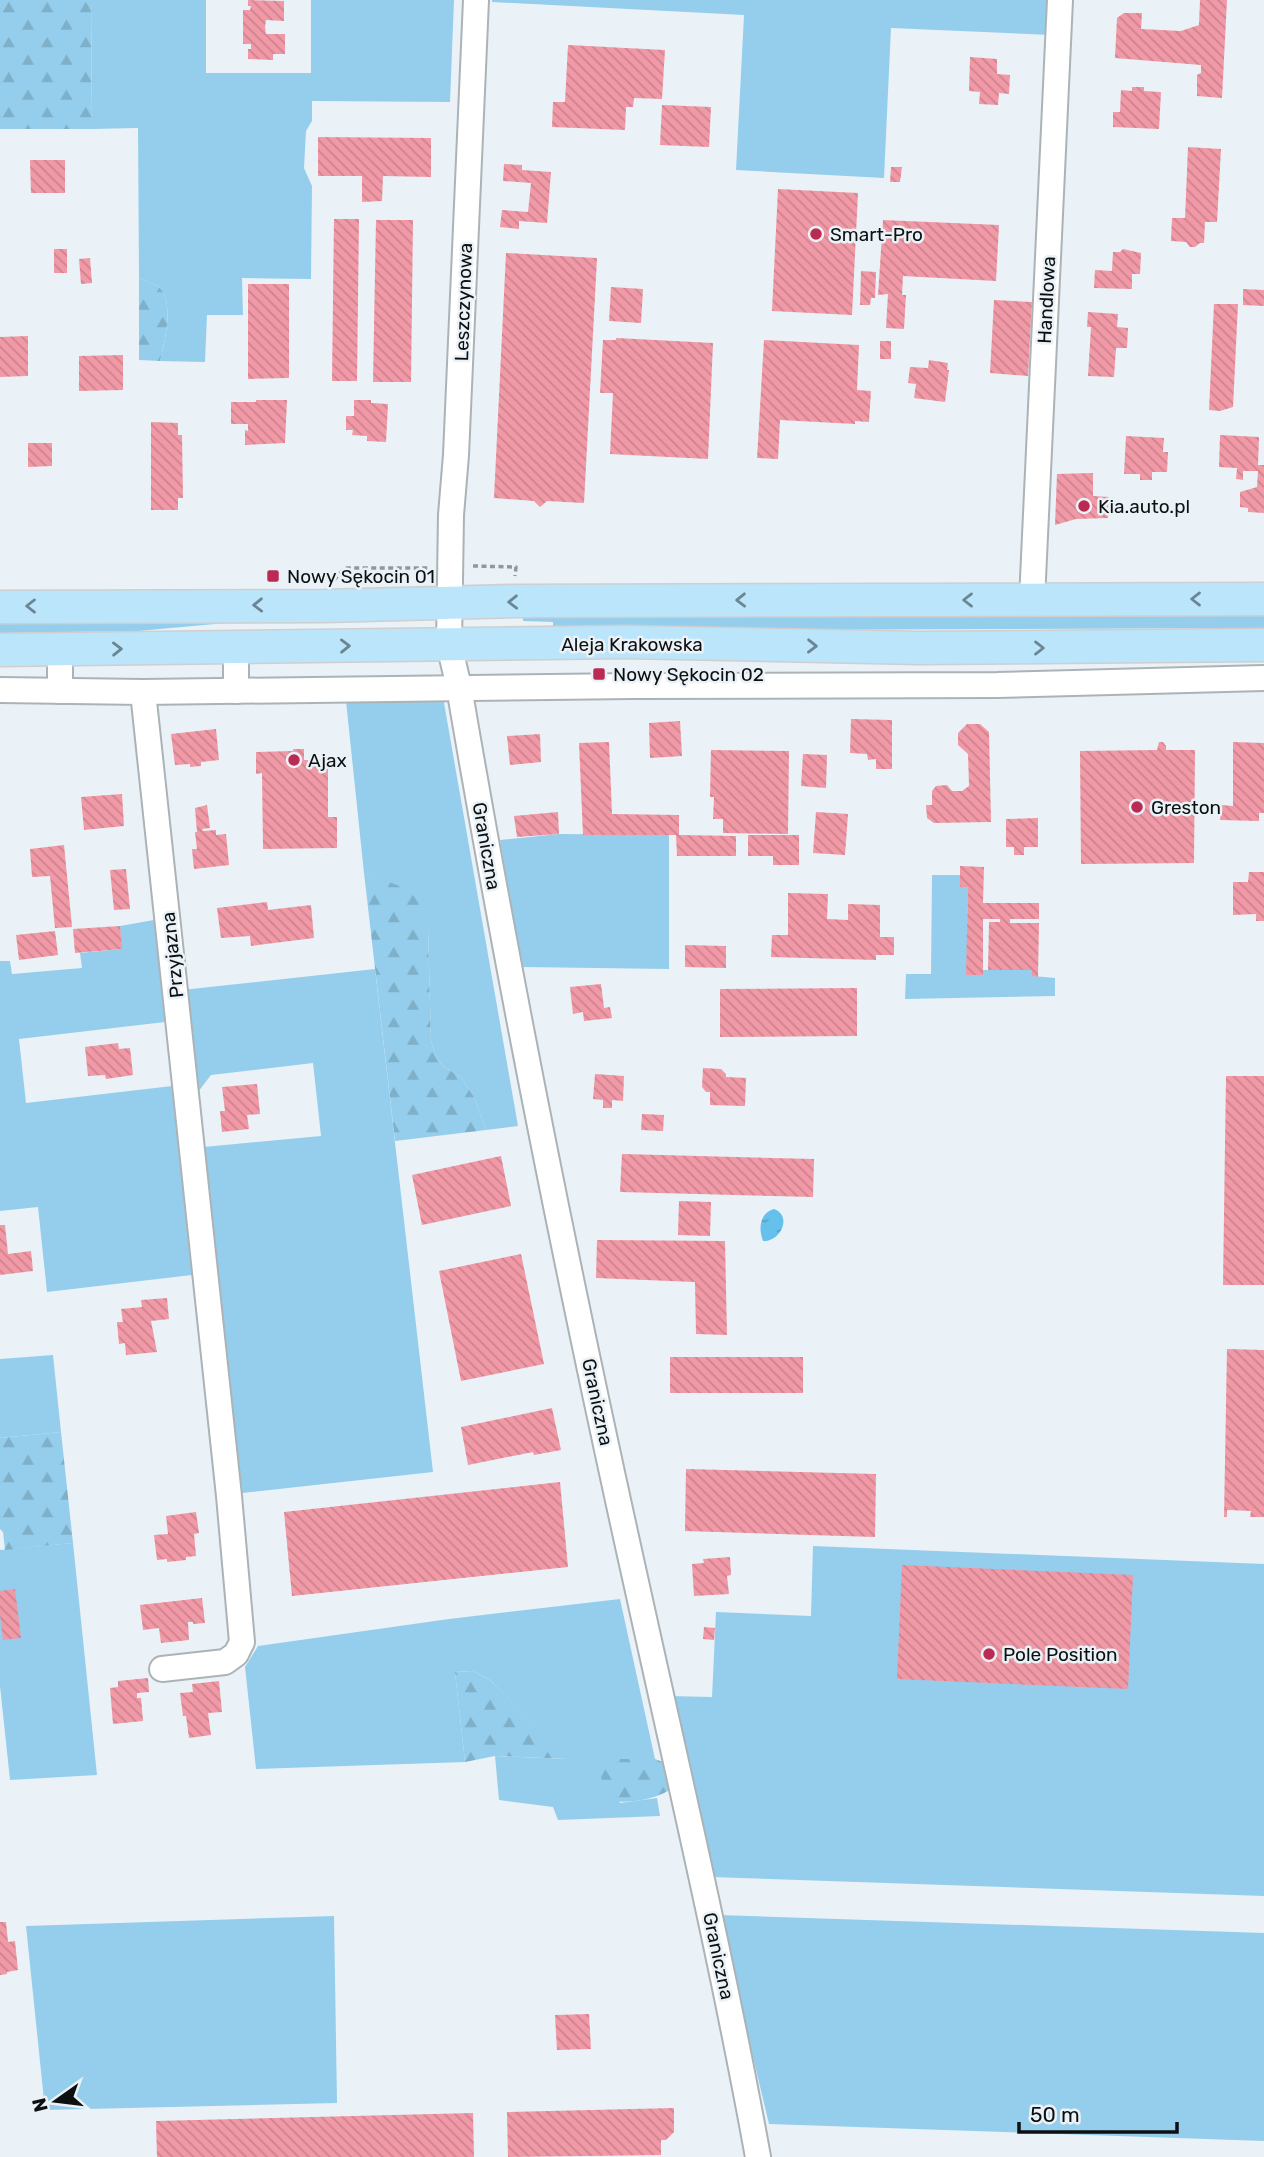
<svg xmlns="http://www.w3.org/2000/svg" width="1264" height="2157" viewBox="0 0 1264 2157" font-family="Rubik,sans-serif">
  <defs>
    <pattern id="forest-firs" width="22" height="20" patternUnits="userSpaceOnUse" patternTransform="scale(1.75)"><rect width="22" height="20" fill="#95ceec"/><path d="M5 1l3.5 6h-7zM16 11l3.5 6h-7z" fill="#7fb0c9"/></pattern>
    <pattern id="water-ripples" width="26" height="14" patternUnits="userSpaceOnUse" patternTransform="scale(1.75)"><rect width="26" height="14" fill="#66c0ec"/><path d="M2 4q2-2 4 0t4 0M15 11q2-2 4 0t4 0" fill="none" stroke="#57a4c9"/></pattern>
    <pattern id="building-back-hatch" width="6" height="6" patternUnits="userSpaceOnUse" patternTransform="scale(1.75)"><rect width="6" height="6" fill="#f199a6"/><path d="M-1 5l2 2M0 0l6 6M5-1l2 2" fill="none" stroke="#cd838e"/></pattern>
  </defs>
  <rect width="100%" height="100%" fill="#eaf2f7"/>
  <g fill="#95ceec">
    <path d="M 91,0 L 206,0 L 206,73 L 311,73 L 311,0 L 454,0 L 450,102 L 312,101 L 312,121 L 306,131 L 304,168 L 312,186 L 311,279 L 242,278 L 243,315 L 207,315 L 205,362 L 160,361 C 165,342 174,303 160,288 C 154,283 145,281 139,278 L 138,128 L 92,129 Z"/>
    <polygon points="492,0 1052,0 1051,35 891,28 884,178 736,170 744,15 492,2"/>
    <polygon points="1264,611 1264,628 553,631 553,622 523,621 523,614"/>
    <polygon points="0,620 237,622 138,631 0,633"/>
    <polygon points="443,697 518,1126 486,1130 474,1097 461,1077 444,1067 436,1057 431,1041 428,928 403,889 364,873 346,701"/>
    <polygon points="559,834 669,835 669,969 522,967 500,840"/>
    <polygon points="932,875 960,875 968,887 967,975 982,970 1032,970 1033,976 1055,978 1055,996 905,999 906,974 931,974"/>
    <polygon points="154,920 165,1022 19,1039 26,1103 172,1086 192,1275 47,1292 38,1207 0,1211 0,961 10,961 12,974 82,968 80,953 121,949 120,926"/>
    <polygon points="375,969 433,1472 242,1493 204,1147 321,1136 313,1063 211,1075 198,1092 182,990"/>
    <polygon points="53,1355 61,1432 0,1438 0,1359"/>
    <polygon points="73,1543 97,1775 10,1780 0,1686 0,1550"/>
    <polygon points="813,1546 1264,1564 1264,1896 711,1877 669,1696 712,1697 716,1612 811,1616"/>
    <polygon points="620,1599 655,1759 601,1759 620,1803 657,1798 660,1816 558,1820 553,1807 499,1800 495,1756 567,1759 490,1680 473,1671 455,1672 465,1762 256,1769 245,1667 258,1646 449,1619"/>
    <polygon points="719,1915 1264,1933 1264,2141 769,2124"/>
    <polygon points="334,1916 337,2103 45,2110 26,1926"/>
  </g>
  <g fill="url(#forest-firs)">
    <polygon points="0,0 91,0 92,129 0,129"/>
    <path d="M 139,278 C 145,281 154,283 160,288 C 174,303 165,342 160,361 L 139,360 Z"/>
    <path d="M 364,873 C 398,886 421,887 428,928 L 431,1041 L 436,1057 L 444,1067 L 461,1077 L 474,1097 L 486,1130 L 395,1141 Z"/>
    <polygon points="61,1432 73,1543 5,1550 3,1532 0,1529 0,1438"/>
    <polygon points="473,1671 490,1680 568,1759 495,1756 465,1762 455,1672"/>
    <path d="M 601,1759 L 655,1759 L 668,1764 L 673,1788 C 660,1796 650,1799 635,1801 C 602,1806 600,1788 601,1759 Z"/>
  </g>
  <path fill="url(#water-ripples)" d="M 774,1209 C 793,1216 780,1242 763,1241 C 758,1228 760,1213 774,1209 Z"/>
  <g fill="url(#building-back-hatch)">
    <polygon points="248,0 284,1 284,21 266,20 265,27 266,34 285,34 285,54 273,54 273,60 248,59 248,49 251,49 251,44 243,44 243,10 250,10 251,6 248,6"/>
    <polygon points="1200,0 1227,0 1222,98 1197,96 1197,75 1201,73 1201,65 1115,58 1117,18 1124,13 1142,13 1141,29 1181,31 1199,25"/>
    <polygon points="568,45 665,50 662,99 634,98 633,107 626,107 625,130 552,127 553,102 565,102"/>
    <polygon points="970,57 997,59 997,74 1010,75 1009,94 999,93 998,105 979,104 980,92 969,91"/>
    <polygon points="1132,87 1144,87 1144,91 1161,92 1159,129 1113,127 1113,112 1120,112 1121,90 1132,91"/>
    <polygon points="662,105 711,107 709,147 660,145"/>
    <polygon points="318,137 431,138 431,177 383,176 382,201 362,202 362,176 318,176"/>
    <polygon points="1188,147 1221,149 1217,222 1205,222 1204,243 1200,243 1195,247 1190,247 1186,242 1171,241 1172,218 1185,218"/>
    <polygon points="30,160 65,160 65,193 31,193"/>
    <polygon points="504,164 522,165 522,170 551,172 547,223 519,221 519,229 500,227 502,210 528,212 531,183 503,181"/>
    <polygon points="891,167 902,167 900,182 890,182"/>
    <polygon points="778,189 858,193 852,315 772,311"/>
    <polygon points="334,219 359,219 357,381 332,381"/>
    <polygon points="376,220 413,220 411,382 373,382"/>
    <polygon points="883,220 999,225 996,281 903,276 902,295 906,295 904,329 886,328 888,294 878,295"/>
    <rect x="54" y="249" width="13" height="24"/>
    <polygon points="1123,249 1141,253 1140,274 1132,274 1132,289 1094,288 1095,270 1112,271 1113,252 1120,252"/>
    <polygon points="506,253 597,258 584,503 547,501 540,507 534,501 494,498"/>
    <polygon points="90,258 92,283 81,284 79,259"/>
    <polygon points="861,271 876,272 875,298 871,298 870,305 860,305"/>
    <polygon points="248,284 289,284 289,378 248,379"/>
    <polygon points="611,287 643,289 641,323 609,321"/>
    <polygon points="1243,289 1264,290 1264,306 1243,305"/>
    <polygon points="994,300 1032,302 1028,376 990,373"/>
    <polygon points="1214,304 1238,304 1233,407 1220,411 1209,410"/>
    <polygon points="1088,312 1118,314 1117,327 1128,328 1127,348 1116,348 1114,377 1088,376 1091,327 1087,327"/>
    <polygon points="28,336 28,376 0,377 0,337"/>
    <polygon points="616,338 713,343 708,459 610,454 613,393 600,393 603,340 616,340"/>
    <polygon points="764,340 859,345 857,390 871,391 869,422 855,421 855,424 780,420 778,459 757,458"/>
    <rect x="880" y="341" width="11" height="18"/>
    <polygon points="123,355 123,390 79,391 79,356"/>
    <polygon points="929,360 948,363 947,370 949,370 945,402 914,398 916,384 908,383 910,367 928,368"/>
    <polygon points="256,400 287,400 285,443 245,445 245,430 248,431 248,424 231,424 231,402 256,402"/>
    <polygon points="354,400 371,400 371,403 388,404 386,442 367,441 367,436 352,435 353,430 346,430 346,416 354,416"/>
    <polygon points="151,422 178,423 178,435 182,435 183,498 178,498 178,510 151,510"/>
    <polygon points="1220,435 1259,437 1258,465 1264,465 1264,513 1248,512 1248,508 1240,507 1240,492 1257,487 1258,471 1243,471 1243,480 1236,479 1237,468 1219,467"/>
    <polygon points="1126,436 1164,438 1163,452 1168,452 1167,472 1152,472 1152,480 1140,480 1140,474 1124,474"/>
    <polygon points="28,443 52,443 52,466 28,467"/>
    <polygon points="1093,473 1093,496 1109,497 1108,518 1076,519 1055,525 1057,474"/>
    <polygon points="851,719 892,720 892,769 876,769 876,759 868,760 867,754 850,753"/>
    <polygon points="680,721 682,756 650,758 649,723"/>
    <polygon points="967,724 980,724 989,732 991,822 934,823 927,818 926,805 932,805 932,791 936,786 947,785 952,791 962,791 969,786 968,754 958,745 958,733"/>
    <polygon points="216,729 219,760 201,762 201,766 190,767 190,764 175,765 171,734"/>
    <polygon points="540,734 541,762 510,765 507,736"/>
    <polygon points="609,742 612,814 679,815 679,835 736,836 736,856 677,856 676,835 583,835 579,743"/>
    <polygon points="1159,742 1163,742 1166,746 1166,750 1195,750 1194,863 1081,864 1080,751 1157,750"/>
    <polygon points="1233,742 1264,743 1264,813 1259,813 1259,821 1220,820 1221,805 1233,806"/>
    <polygon points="293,749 304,749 304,760 328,760 328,817 337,817 337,848 263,849 262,773 256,774 256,752 293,751"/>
    <polygon points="711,750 789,751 788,834 723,833 723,819 713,819 714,797 710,797"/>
    <polygon points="803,754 827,755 826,788 801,786"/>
    <polygon points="122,794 124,826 84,830 81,797"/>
    <polygon points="207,805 210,828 202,829 203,831 216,830 216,835 226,834 229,865 194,869 192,849 197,849 195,832 197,832 195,808"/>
    <polygon points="558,812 559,834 517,837 514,816"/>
    <polygon points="816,812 848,814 845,855 813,853"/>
    <polygon points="1038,818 1038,847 1024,847 1024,855 1014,855 1014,847 1006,847 1006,819"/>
    <polygon points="748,835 799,835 799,865 773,865 773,856 748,856"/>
    <polygon points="64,845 72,927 55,928 50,876 32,877 30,849"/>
    <polygon points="960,866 984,867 983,903 1039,903 1039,919 1010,919 1010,923 1039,923 1038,977 1032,976 1032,970 988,970 989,922 1000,922 1000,919 983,919 983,975 966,975 968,887 960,887"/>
    <polygon points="126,869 130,909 114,910 110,870"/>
    <polygon points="1249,872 1264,872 1264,921 1256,921 1256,914 1233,915 1233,882 1248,882"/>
    <polygon points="788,893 828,894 827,919 848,920 848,904 880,905 880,937 894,937 894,955 876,955 876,960 771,957 772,935 788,935"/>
    <polygon points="267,902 268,910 311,905 314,938 251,946 250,936 221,938 217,908"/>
    <polygon points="120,926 122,949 75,953 73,929"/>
    <polygon points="55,931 58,955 19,960 16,935"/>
    <polygon points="685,945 726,946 726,968 685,967"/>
    <polygon points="601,984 604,1008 610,1007 612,1018 584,1021 583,1012 573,1014 570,987"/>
    <polygon points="857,988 857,1036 720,1037 720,989"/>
    <polygon points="118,1043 119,1049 130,1048 133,1075 106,1079 105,1075 88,1076 85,1047"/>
    <polygon points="703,1068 721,1069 726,1074 726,1077 746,1078 745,1106 710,1105 710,1092 706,1092 702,1087"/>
    <polygon points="595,1074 624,1076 623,1101 612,1100 612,1108 603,1108 603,1100 593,1099"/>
    <polygon points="1226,1076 1264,1076 1264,1285 1223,1285"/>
    <polygon points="257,1084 260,1114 247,1115 249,1129 222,1132 220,1111 225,1111 222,1087"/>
    <polygon points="642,1114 664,1115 663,1131 641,1130"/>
    <polygon points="622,1154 814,1159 813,1197 620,1192"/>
    <polygon points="501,1156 511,1206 422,1225 412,1175"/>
    <polygon points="679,1201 711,1202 710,1236 678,1235"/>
    <polygon points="0,1225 5,1225 8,1254 31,1251 33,1271 0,1275"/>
    <polygon points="597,1240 725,1241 727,1335 696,1334 695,1282 596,1278"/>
    <polygon points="521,1254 544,1364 461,1381 439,1271"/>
    <polygon points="167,1298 169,1319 151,1321 157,1352 126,1355 125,1343 119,1344 117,1322 123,1322 121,1309 142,1307 141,1300"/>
    <polygon points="1227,1349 1264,1350 1264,1517 1250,1517 1251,1511 1227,1510 1227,1517 1224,1517"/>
    <rect x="670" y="1357" width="133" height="36"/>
    <polygon points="552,1408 561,1450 534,1455 533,1452 468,1465 461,1427"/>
    <polygon points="686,1469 876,1474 875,1537 685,1531"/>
    <polygon points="560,1482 568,1567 292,1596 284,1512"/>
    <polygon points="196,1512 199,1533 194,1534 196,1556 186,1557 186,1560 167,1562 167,1559 157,1560 154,1535 168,1534 166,1516"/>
    <polygon points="730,1557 731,1575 727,1576 729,1594 694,1596 692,1564 704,1563 703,1559"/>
    <polygon points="902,1565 1133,1575 1128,1689 897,1679"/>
    <polygon points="15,1589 21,1638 3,1640 0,1615 0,1591"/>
    <polygon points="202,1598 205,1623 193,1624 193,1622 188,1622 189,1640 161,1643 159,1628 143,1630 140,1605"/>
    <polygon points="704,1627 715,1628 714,1640 703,1639"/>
    <polygon points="148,1678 149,1692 137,1693 137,1698 141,1698 143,1721 113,1724 110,1688 118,1687 118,1681"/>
    <polygon points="219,1681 222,1712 208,1713 211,1735 189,1738 186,1716 183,1716 180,1693 193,1692 192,1684"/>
    <polygon points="0,1922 6,1922 8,1942 15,1941 18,1970 7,1972 7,1974 0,1975"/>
    <polygon points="589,2014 591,2049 557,2050 555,2015"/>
    <polygon points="674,2108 674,2132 666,2140 661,2140 661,2155 508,2157 507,2112"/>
    <polygon points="473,2113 474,2157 157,2157 156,2121"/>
  </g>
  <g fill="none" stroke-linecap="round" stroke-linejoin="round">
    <defs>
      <g id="minor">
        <path d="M 476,0 L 456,455 L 451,515 L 449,645 L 459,687 C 510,987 570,1285 636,1582 C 678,1773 723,1964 758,2157"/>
        <polyline points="1032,600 1060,0"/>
        <polyline points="236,647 236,691"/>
        <polyline points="60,650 60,691"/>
        <polyline points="0,690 143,692 632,686 997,685 1264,678"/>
        <polyline points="143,692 229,1496 242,1642 236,1654 225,1662 162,1669"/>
      </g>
      <g id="major">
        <polyline points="0,607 324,606 515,601 1264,599"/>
        <polyline points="0,650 626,642 919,648 1264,645"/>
      </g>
    </defs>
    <use href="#minor" stroke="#acb3b7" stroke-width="28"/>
    <use href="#major" stroke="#cfcfcf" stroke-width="35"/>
    <g stroke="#91979a" stroke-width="3.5" stroke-dasharray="5 3.5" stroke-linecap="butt">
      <polyline points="473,566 516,567 515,576"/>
      <polyline points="334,580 345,568 429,568"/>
    </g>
    <use href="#minor" stroke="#fff" stroke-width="24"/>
    <use href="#major" stroke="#bae5fb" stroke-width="32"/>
  </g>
  <defs><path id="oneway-chevron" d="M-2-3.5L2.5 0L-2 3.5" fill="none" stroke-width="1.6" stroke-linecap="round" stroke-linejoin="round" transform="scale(1.75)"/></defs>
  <g stroke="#6c8592">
    <use href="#oneway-chevron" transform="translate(1196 599) rotate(180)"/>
    <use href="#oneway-chevron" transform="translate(741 600) rotate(179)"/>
    <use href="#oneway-chevron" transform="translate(968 600) rotate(-180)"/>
    <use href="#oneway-chevron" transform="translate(513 602) rotate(179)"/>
    <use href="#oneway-chevron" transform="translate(258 605) rotate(179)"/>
    <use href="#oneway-chevron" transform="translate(31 606) rotate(180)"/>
    <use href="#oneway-chevron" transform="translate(345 646) rotate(-1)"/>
    <use href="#oneway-chevron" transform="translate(812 646) rotate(1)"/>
    <use href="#oneway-chevron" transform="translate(1039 648)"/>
    <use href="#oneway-chevron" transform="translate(117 649) rotate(-1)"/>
  </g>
  <g fill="#ba2a52" stroke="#eaf2f7" stroke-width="2.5">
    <circle cx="816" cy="234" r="7"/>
    <circle cx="1084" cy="506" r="7"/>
    <rect x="266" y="569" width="14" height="14" rx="3.5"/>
    <rect x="592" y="667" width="14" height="14" rx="3.5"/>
    <circle cx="294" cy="760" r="7"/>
    <circle cx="1137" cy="807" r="7"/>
    <circle cx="989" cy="1654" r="7"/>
  </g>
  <g text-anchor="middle" stroke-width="5" stroke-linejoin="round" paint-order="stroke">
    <g font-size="19" fill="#0d1011" stroke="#eaf2f7" text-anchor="start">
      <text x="830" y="241">Smart-Pro</text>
      <text x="1098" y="513">Kia.auto.pl</text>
      <text x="287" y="583">Nowy Sękocin 01</text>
      <text x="613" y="681">Nowy Sękocin 02</text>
      <text x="308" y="767">Ajax</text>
      <text x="1151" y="814">Greston</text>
      <text x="1003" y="1661">Pole Position</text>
    </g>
    <g font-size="19" fill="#0d1011" stroke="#eaf2f7">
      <text transform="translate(1046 300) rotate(-87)" y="7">Handlowa</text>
      <text transform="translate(463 302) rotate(-88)" y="7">Leszczynowa</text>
      <text x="632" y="651">Aleja Krakowska</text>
      <text transform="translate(487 846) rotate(80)" y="7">Graniczna</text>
      <text transform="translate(172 955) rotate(-96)" y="7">Przyjazna</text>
      <text transform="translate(598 1402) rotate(78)" y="7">Graniczna</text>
      <text transform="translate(719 1956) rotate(78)" y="7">Graniczna</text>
    </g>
  </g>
  <g transform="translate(56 2101) rotate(256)" stroke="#eaf2f7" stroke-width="5" paint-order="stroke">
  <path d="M0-5L12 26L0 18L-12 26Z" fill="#0d1011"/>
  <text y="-10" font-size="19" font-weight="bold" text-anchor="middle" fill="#0d1011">N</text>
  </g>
  <path d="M1019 2122v10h158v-10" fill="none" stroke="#0d1011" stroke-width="3.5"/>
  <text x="1030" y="2122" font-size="21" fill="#0d1011" stroke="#eaf2f7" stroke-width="5" paint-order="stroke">50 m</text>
</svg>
